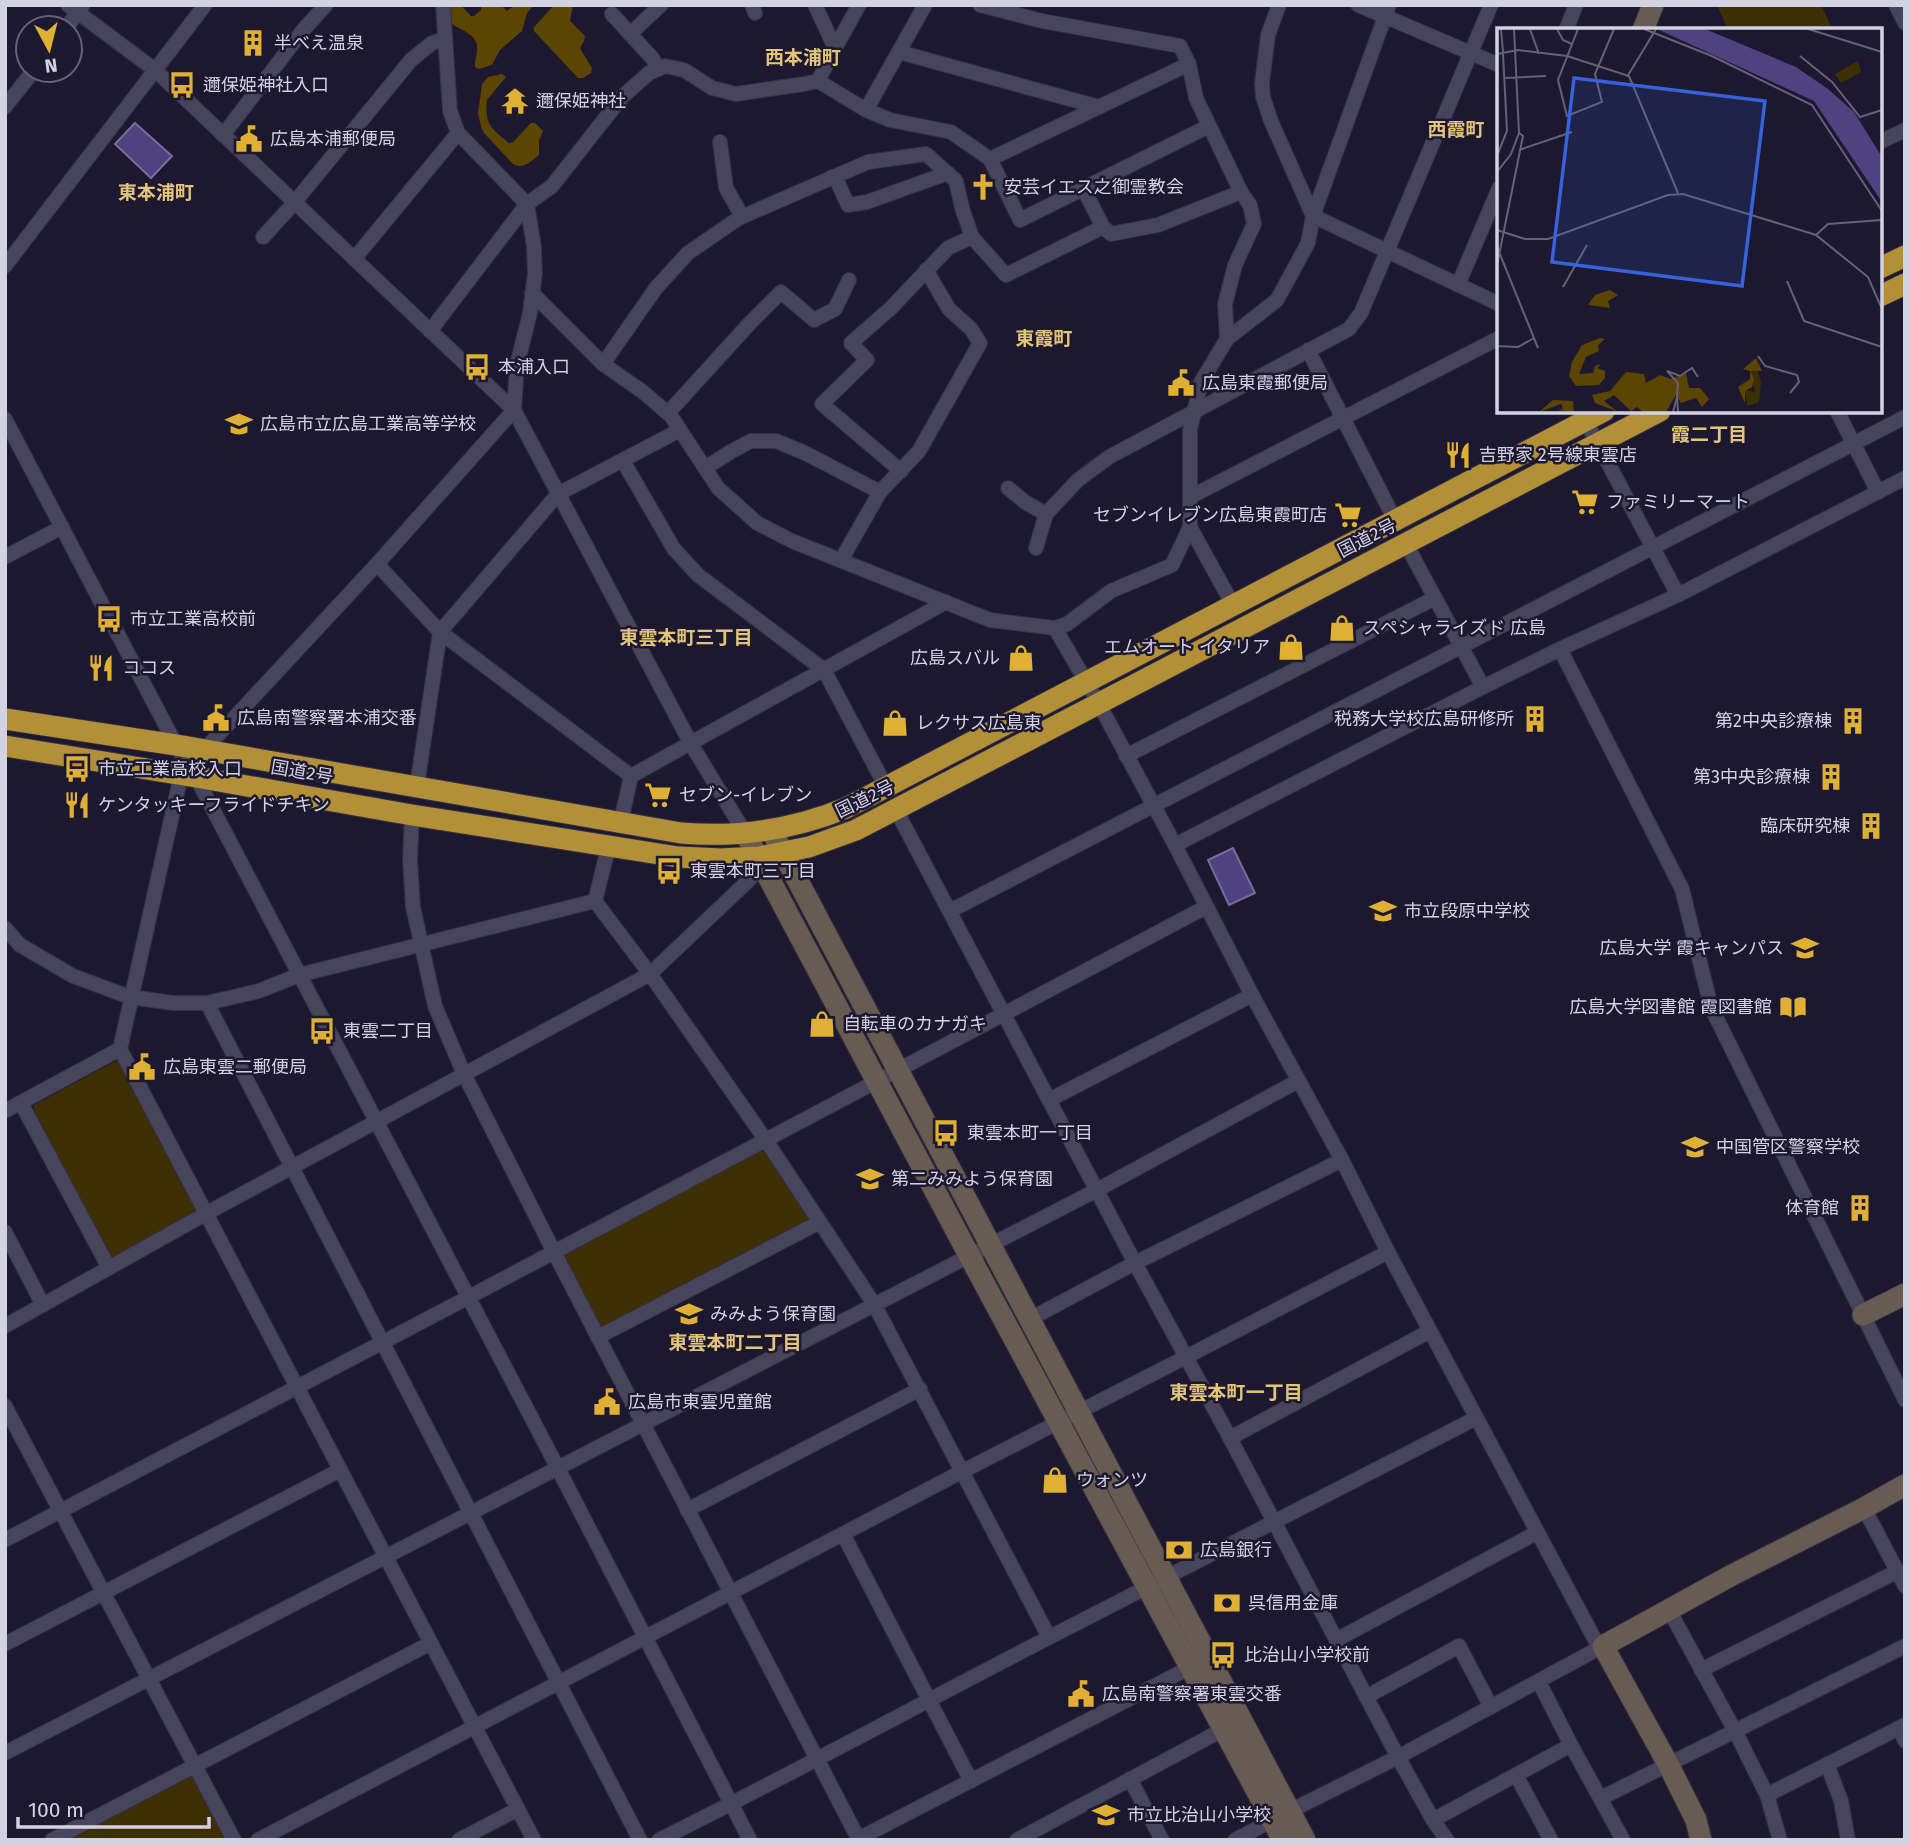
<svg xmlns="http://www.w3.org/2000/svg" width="1910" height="1845" viewBox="0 0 1910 1845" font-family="'Fira Sans','Noto Sans JP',sans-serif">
  <rect width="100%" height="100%" fill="#1c182f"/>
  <g fill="#3e2e03">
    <polygon points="1717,5 1821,5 1833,30 1728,30"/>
    <polygon points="116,1061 122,1063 197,1207 197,1213 115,1259 109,1257 33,1113 34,1105"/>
    <polygon points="757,1151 765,1152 811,1216 810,1224 604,1329 598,1327 562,1257 564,1252"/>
    <polygon points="190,1776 195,1778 229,1840 68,1840"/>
  </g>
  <g fill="#5b4500">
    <path d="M 449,5 L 461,5 L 471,16 L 474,16 L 481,10 L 481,5 L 501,5 L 507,11 L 515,5 L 534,5 L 527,13 L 522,31 L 500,50 L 492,65 L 479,69 L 475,67 C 475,59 477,55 477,48 C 478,35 461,30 452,24 Z"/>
    <polygon points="554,5 573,5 570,21 585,36 584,41 580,48 592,68 591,73 583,78 578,78 534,31 534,27"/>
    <path d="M 502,74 L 506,77 L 487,100 C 484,124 492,129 509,143 L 513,142 L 531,123 L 535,123 L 543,131 L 539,141 L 539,155 C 531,161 523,170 513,164 L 484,133 L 481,127 L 478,113 L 482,84 L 488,77 Z"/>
  </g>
  <g fill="#4e4281" stroke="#766d9e" stroke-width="2">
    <polygon points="135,123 172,156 151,178 115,144"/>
    <polygon points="1233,848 1255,893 1229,905 1208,860"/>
  </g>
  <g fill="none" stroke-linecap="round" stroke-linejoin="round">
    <defs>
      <g id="street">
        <polyline points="68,5 155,70 514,410 691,744 745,833"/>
        <polyline points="443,5 450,111 458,133 527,204 534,247 535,273 530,313 517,365 514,410 377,564 181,775 120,1049 534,1840"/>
        <polyline points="752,5 755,13"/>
        <polyline points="980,5 1042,21 1180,46 1189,64 1196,98 1241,192 1250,205 1254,224 1235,265 1225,304 1227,339"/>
        <polyline points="1279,5 1268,35 1262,83 1263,97 1271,121 1313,216 1499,304"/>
        <polyline points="1358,5 1499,65"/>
        <polyline points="1896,5 1905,23"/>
        <polyline points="612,14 653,59 658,69"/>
        <polyline points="66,28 82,7"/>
        <polyline points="1566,30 1576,5"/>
        <polyline points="630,34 661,5"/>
        <polyline points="835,48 859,5"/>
        <polyline points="899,52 1099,107"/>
        <polyline points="818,81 866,110 890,120 951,132 990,159 1020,220 1209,126"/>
        <polyline points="5,107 34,70"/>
        <polyline points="866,110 925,5"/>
        <polyline points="223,135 304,29 326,5"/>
        <polyline points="720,142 726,188 742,216"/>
        <polyline points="1880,142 1905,130"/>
        <polyline points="990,159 1189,64"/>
        <polyline points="832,177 838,183 848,205 867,202 948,173"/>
        <polyline points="1083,188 1103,227 1111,234 1158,225 1241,192"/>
        <polyline points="263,237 294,203 411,60 432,43 445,39"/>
        <polyline points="354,259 458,133"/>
        <polyline points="5,266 205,5"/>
        <polyline points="1458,285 1499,188"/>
        <polyline points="532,293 603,364 643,392 671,416 718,488 757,523 792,541 990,620 1055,628 1067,624 1111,591 1172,565 1190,527"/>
        <polyline points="430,331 527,204 552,186 622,97 649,73 665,66 684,70 712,88 736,94 804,84 818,81 835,48 815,5"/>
        <polyline points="1308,350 1395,520"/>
        <polyline points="603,364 656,288 688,253 739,218 868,162 926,154 956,181 962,208 972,237 1006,275 1103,227"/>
        <polyline points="1837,411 1878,492"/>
        <polyline points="668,413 750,323 781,292 814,320 835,309 849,280"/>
        <polyline points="1582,414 1678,595"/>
        <polyline points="5,419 176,745 196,777 551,1455 750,1840"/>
        <polyline points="623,461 674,549 698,575 824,670 886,787"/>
        <polyline points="705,468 732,451 751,441 776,441 805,453 880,492"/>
        <polyline points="901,471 822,404 867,360 851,343 891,308 948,248 972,237"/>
        <polyline points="1008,488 1025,502 1046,514"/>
        <polyline points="1190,497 1499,338"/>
        <polyline points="1406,544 1483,687"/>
        <polyline points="1036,548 1046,514 1078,480 1109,457 1349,329 1361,313 1491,5"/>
        <polyline points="5,557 62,527"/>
        <polyline points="841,560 880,492 919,451 980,343 971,329 949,309 926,270"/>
        <polyline points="377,564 440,632 631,776"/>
        <polyline points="1233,605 1190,527 1190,430 1201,382 1227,339 1277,300 1308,243 1313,216 1389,5"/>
        <polyline points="1055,628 1099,704 1175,845 1252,995 1342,1160 1388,1252 1594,1638 1603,1646 1398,1757 1290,1811"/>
        <polyline points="1560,649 1682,889 1711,1007 1905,1400"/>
        <polyline points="1126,756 1435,598"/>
        <polyline points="417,786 440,632 558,494 680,430"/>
        <polyline points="896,810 1135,1263 1230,1438 1398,1757 1433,1820 1447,1840"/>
        <polyline points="412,815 410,860 413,907 435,1006 464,1074 554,1252 859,1840"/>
        <polyline points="621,821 631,776 946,602"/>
        <polyline points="1175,845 1483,687 1560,649 1678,595 1905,478"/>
        <polyline points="595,901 650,974 765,1139 874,1304 1049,1637"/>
        <polyline points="950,911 1905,417"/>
        <polyline points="5,928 20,945 73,976 130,997 173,1003 207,1003 259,991 299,975 595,901 609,845"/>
        <polyline points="207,1003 640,1840"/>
        <polyline points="1049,1100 1252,995"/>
        <polyline points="21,1103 109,1268"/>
        <polyline points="5,1111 120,1049"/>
        <polyline points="5,1232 43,1305"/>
        <polyline points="1030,1319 1135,1263 1342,1160"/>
        <polyline points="5,1326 207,1213 650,974 749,880 753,875 759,857"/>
        <polyline points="598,1337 820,1222"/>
        <polyline points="5,1406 234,1840"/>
        <polyline points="1230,1438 1430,1331"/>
        <polyline points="1864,1508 1905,1586"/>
        <polyline points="687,1510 920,1389"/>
        <polyline points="843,1534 971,1781"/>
        <polyline points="5,1540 469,1297 1206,907"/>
        <polyline points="1669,1610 1735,1731 1767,1795 1780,1840"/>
        <polyline points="1336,1640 1536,1533"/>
        <polyline points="5,1644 340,1470"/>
        <polyline points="1701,1670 1898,1571"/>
        <polyline points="1539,1682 1571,1745 1623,1840"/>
        <polyline points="1366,1697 1459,1646 1491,1707"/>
        <polyline points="1899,1728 1905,1741"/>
        <polyline points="5,1753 1097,1190 1298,1081"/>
        <polyline points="1827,1764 1841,1801 1848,1840"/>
        <polyline points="1516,1775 1551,1840"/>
        <polyline points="1130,1779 1162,1840"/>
        <polyline points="1767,1795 1905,1725"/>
        <polyline points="1601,1798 1905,1646"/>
        <polyline points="1433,1820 1571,1745"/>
        <polyline points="858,1839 1191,1667"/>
        <polyline points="52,1840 431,1643"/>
        <polyline points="258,1840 963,1471 1186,1357 1388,1252"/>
        <polyline points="459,1840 518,1809"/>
        <path d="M 659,1840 C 790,1775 918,1705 1048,1638 C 1191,1564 1334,1492 1476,1418"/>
        <polyline points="1017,1840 1224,1729"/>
        <polyline points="1235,1840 1273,1820"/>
      </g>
      <g id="secondary">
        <polyline points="1643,30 1653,5"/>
        <polyline points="771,830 1305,1840"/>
        <polyline points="745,833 969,1255 1283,1840"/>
        <polyline points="1863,1315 1905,1294"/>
        <polyline points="1701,1840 1696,1820 1668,1764 1603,1646 1732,1575 1864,1508 1905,1485"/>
      </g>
      <g id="highway">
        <polyline points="1880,268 1905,256"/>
        <polyline points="1880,296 1905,284"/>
        <path d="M 5,719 L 176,745 L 681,833 C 739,838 792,830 846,808 L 1604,411"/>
        <polyline points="5,746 196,777 412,815 678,857 721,859 759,857 809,847 856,830 1660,411"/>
      </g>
    </defs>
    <use href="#street" stroke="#343143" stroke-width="16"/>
    <use href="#secondary" stroke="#343143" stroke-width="23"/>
    <use href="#highway" stroke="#343143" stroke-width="23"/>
    <use href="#street" stroke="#47445e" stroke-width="14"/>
    <use href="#secondary" stroke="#675b52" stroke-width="21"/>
    <use href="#highway" stroke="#b39037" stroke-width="21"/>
  </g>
  <defs>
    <symbol id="building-bare" viewBox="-9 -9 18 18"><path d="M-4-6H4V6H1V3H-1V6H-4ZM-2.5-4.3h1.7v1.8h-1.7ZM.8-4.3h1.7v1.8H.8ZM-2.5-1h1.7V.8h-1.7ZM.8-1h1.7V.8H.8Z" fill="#dfb034" stroke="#1c182f" stroke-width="2.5" paint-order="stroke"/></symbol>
    <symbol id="bus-bare" viewBox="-9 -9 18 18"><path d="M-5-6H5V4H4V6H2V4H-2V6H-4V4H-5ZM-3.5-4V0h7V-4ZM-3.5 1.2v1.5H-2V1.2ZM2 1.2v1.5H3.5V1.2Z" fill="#dfb034" stroke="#1c182f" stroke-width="2.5" paint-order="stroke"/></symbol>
    <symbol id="temple-bare" viewBox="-9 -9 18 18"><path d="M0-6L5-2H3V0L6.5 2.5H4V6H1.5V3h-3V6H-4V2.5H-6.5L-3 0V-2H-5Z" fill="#dfb034" stroke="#1c182f" stroke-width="2.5" paint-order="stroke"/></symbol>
    <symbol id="civic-bare" viewBox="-9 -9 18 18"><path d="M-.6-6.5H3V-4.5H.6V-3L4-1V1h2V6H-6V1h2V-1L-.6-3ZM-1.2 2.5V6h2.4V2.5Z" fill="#dfb034" stroke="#1c182f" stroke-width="2.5" paint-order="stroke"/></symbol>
    <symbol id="church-bare" viewBox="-9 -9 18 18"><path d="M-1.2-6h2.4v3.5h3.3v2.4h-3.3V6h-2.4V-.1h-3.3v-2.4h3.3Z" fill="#dfb034" stroke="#1c182f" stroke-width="2.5" paint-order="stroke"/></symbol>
    <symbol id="school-bare" viewBox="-9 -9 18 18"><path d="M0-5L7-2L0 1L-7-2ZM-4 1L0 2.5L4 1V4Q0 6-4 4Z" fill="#dfb034" stroke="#1c182f" stroke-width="2.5" paint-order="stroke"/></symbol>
    <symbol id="restaurant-bare" viewBox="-9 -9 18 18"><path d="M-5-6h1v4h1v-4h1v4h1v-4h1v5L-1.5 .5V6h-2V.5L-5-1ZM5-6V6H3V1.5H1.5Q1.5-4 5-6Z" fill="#dfb034" stroke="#1c182f" stroke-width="2.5" paint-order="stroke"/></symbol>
    <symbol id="supermarket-bare" viewBox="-9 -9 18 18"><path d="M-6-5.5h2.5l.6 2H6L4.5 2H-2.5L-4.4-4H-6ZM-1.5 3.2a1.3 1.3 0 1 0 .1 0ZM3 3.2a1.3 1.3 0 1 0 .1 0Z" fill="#dfb034" stroke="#1c182f" stroke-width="2.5" paint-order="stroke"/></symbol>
    <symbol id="shop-bare" viewBox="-9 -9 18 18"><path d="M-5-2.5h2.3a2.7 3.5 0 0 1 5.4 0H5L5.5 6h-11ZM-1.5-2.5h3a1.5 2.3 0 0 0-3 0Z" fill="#dfb034" stroke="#1c182f" stroke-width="2.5" paint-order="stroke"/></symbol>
    <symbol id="university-bare" viewBox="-9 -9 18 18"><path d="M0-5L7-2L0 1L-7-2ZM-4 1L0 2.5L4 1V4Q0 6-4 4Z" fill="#dfb034" stroke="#1c182f" stroke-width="2.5" paint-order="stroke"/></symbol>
    <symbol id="library-bare" viewBox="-9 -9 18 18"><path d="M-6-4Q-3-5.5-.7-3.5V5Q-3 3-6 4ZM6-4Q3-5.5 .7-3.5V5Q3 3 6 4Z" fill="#dfb034" stroke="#1c182f" stroke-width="2.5" paint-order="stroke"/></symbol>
    <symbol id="bank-bare" viewBox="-9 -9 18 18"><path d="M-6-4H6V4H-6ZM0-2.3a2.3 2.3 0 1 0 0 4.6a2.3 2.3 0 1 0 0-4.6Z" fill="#dfb034" stroke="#1c182f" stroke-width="2.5" paint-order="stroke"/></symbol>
  </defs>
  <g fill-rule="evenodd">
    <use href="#building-bare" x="234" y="24" width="38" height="38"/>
    <use href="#bus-bare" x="163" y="66" width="38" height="38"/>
    <use href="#temple-bare" x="496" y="82" width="38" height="38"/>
    <use href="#civic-bare" x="230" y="120" width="38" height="38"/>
    <use href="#church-bare" x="964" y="168" width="38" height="38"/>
    <use href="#bus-bare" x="458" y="348" width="38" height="38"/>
    <use href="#civic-bare" x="1162" y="364" width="38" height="38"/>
    <use href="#school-bare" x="220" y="405" width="38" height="38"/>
    <use href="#restaurant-bare" x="1439" y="436" width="38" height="38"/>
    <use href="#supermarket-bare" x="1566" y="483" width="38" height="38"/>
    <use href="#supermarket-bare" x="1329" y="496" width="38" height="38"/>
    <use href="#bus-bare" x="90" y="600" width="38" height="38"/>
    <use href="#shop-bare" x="1323" y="609" width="38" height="38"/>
    <use href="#shop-bare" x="1272" y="628" width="38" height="38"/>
    <use href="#shop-bare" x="1002" y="639" width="38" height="38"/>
    <use href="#restaurant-bare" x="82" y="649" width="38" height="38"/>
    <use href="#civic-bare" x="197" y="699" width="38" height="38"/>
    <use href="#building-bare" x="1516" y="700" width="38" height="38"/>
    <use href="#building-bare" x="1834" y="702" width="38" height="38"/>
    <use href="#shop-bare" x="876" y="704" width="38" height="38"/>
    <use href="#bus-bare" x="58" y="750" width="38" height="38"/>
    <use href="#building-bare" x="1812" y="758" width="38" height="38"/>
    <use href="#supermarket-bare" x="639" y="776" width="38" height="38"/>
    <use href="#restaurant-bare" x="58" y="786" width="38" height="38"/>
    <use href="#building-bare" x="1852" y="807" width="38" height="38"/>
    <use href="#bus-bare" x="650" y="852" width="38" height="38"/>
    <use href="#school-bare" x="1364" y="892" width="38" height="38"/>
    <use href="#university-bare" x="1786" y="929" width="38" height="38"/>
    <use href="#library-bare" x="1774" y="988" width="38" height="38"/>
    <use href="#shop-bare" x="803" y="1005" width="38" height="38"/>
    <use href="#bus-bare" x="303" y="1012" width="38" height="38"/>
    <use href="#civic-bare" x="123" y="1048" width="38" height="38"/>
    <use href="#bus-bare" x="927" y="1114" width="38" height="38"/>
    <use href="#school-bare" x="1676" y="1128" width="38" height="38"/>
    <use href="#school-bare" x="851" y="1160" width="38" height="38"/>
    <use href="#building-bare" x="1841" y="1189" width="38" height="38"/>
    <use href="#school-bare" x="670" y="1295" width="38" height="38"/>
    <use href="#civic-bare" x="588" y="1383" width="38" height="38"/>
    <use href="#shop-bare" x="1036" y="1461" width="38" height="38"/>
    <use href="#bank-bare" x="1160" y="1531" width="38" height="38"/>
    <use href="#bank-bare" x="1208" y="1584" width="38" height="38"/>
    <use href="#bus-bare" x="1204" y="1636" width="38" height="38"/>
    <use href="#civic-bare" x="1062" y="1675" width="38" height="38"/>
    <use href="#school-bare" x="1087" y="1796" width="38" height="38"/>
  </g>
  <g text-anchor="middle" stroke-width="5" stroke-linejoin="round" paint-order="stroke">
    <g font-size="18" fill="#d3d2e2" stroke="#1c182f" text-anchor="start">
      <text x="274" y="49">半べえ温泉</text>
      <text x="203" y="91">邇保姫神社入口</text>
      <text x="536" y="107">邇保姫神社</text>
      <text x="270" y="145">広島本浦郵便局</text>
      <text x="1004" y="193">安芸イエス之御霊教会</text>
      <text x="498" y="373">本浦入口</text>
      <text x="1202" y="389">広島東霞郵便局</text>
      <text x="260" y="430">広島市立広島工業高等学校</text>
      <text x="1479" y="461">吉野家 2号線東雲店</text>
      <text x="1606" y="508">ファミリーマート</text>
      <text x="1327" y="521" text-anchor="end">セブンイレブン広島東霞町店</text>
      <text x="130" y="625">市立工業高校前</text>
      <text x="1363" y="634">スペシャライズド 広島</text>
      <text x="1270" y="653" text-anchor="end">エムオート イタリア</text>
      <text x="1000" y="664" text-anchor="end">広島スバル</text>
      <text x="122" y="674">ココス</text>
      <text x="237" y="724">広島南警察署本浦交番</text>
      <text x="1514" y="725" text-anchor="end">税務大学校広島研修所</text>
      <text x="1832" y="727" text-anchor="end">第2中央診療棟</text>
      <text x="916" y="729">レクサス広島東</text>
      <text x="98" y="775">市立工業高校入口</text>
      <text x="1810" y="783" text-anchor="end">第3中央診療棟</text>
      <text x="679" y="801">セブン-イレブン</text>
      <text x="98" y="811">ケンタッキーフライドチキン</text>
      <text x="1850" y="832" text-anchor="end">臨床研究棟</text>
      <text x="690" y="877">東雲本町三丁目</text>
      <text x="1404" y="917">市立段原中学校</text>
      <text x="1784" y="954" text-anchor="end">広島大学 霞キャンパス</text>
      <text x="1772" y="1013" text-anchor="end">広島大学図書館 霞図書館</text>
      <text x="843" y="1030">自転車のカナガキ</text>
      <text x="343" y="1037">東雲二丁目</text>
      <text x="163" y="1073">広島東雲二郵便局</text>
      <text x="967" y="1139">東雲本町一丁目</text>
      <text x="1716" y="1153">中国管区警察学校</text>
      <text x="891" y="1185">第二みみよう保育園</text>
      <text x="1839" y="1214" text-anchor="end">体育館</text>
      <text x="710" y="1320">みみよう保育園</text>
      <text x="628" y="1408">広島市東雲児童館</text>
      <text x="1076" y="1486">ウォンツ</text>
      <text x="1200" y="1556">広島銀行</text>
      <text x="1248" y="1609">呉信用金庫</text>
      <text x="1244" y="1661">比治山小学校前</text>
      <text x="1102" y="1700">広島南警察署東雲交番</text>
      <text x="1127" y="1821">市立比治山小学校</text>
    </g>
    <g font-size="18" fill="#d3d2e2" stroke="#1c182f">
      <text transform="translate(1367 538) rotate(-27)" y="6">国道2号</text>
      <text transform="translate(302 772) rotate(10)" y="6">国道2号</text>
      <text transform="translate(865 799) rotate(-26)" y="6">国道2号</text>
    </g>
    <g font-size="19" font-weight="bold" fill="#e4c47a" stroke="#1c182f">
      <text x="803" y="64">西本浦町</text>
      <text x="1456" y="136">西霞町</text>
      <text x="156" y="199">東本浦町</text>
      <text x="1044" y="345">東霞町</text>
      <text x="1709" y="441">霞二丁目</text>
      <text x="686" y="644">東雲本町三丁目</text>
      <text x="735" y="1349">東雲本町二丁目</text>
      <text x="1236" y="1399">東雲本町一丁目</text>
    </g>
  </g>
  <g transform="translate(1497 28)">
    <rect width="385" height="385" fill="#1c182f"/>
    <path d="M 361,33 L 364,44 L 344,55 L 338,46 ZM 259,340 L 264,353 L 262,374 L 250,378 L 248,362 L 258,364 L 253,343 Z" fill="#3e2e03"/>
    <path d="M 113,262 L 121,267 L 111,273 L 113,280 L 91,277 L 98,267 ZM 103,310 L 108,311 L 101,317 L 102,323 L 89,329 L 82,346 L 96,345 L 98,338 L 104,336 L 100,340 L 108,343 L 108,350 L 102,357 L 79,358 L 72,348 L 75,334 L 85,317 ZM 259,330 L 265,343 L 253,343 L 257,351 L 255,359 L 248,363 L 248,375 L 241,359 L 253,351 L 253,343 L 246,341 ZM 129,344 L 147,346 L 149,355 L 163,347 L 174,351 L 189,345 L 192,360 L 203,360 L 212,371 L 205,379 L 199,370 L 184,375 L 179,367 L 169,384 L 146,384 L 140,379 L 134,383 L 117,367 L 107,373 L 121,384 L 98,375 L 95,367 L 113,363 ZM 56,372 L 76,373 L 77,384 L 60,382 L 66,381 L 64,376 L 42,384 Z" fill="#5b4500"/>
    <path d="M 160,1 L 208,1 L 299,39 L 331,61 L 357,84 L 385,129 L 385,174 L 317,73 Z" fill="#4e4281"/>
    <path fill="none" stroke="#656277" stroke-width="2" d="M 4,1 L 6,24M 33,1 L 42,26M 60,1 L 66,12 L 75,16M 81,1 L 61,52 L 70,88 L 105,74 L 98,46 L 117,1M 147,1 L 215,28 L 315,77 L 385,183M 311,1 L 385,24M 0,26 L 21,22 L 70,28 L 132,48 L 181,165M 303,28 L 335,54 L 363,89 L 385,82M 130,49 L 159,1M 8,50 L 49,48M 22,122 L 75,104M 1,125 L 10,103 L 6,26M 0,144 L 14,126 L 22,105 L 17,1M 0,202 L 28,211 L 51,211 L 171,167 L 186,166 L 319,207 L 371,249 L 385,281M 319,207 L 331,196 L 385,192M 0,219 L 41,320M 0,237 L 26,108 L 22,105M 290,253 L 307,293 L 385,319M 66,259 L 90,217M 0,318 L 21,319 L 37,310M 261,328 L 268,338 L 300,347 L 302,354 L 293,365M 180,369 L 181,355 L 170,343 L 183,348 L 195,340 L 201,349M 176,384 L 180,369 L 181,384"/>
    <path fill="#3862da" fill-opacity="0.15" stroke="#3862da" stroke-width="3.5" d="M 77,50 L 268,73 L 245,258 L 55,234 Z"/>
    <rect width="385" height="385" fill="none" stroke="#d3d2e2" stroke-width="3.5"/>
  </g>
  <rect width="1910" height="1845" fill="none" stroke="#d3d2e2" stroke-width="14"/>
  <g transform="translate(49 49) rotate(173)"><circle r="33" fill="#1c182f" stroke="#656277" stroke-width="2"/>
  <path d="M0-5L12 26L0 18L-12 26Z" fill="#dfb034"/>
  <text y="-10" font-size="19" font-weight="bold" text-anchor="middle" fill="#d3d2e2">N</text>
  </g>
  <path d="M18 1817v10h191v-10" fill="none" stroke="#d3d2e2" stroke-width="3.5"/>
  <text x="28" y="1817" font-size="21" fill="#d3d2e2" stroke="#1c182f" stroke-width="5" paint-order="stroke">100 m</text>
</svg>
